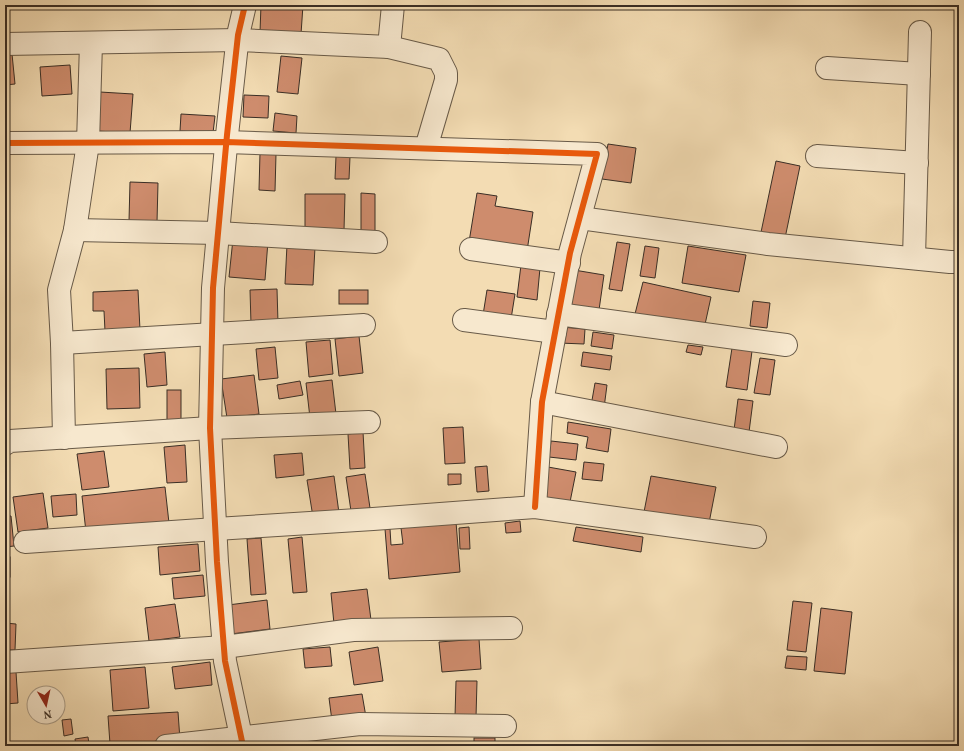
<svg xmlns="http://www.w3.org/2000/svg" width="964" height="751" viewBox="0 0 964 751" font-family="Vollkorn,serif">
  <rect width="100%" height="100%" fill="#f3dcb3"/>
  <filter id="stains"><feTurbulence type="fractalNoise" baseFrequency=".005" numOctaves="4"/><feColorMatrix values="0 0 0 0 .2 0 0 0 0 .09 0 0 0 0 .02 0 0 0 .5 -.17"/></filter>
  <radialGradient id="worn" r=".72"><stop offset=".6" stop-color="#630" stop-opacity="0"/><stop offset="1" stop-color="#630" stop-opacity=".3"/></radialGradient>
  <g fill="#ce8c6d" stroke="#3a2e25">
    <polygon points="261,5 303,5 301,34 260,32"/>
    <polygon points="12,54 15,84 5,85 5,55"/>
    <polygon points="281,56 302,58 298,94 277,92"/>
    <polygon points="70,65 72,94 42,96 40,67"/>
    <polygon points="100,92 133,94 130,133 97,131"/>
    <polygon points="244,95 269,96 268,118 243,117"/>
    <polygon points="275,113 297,116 296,133 273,131"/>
    <polygon points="181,114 215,116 213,133 180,131"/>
    <polygon points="608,144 636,148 631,183 602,179"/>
    <polygon points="260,153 276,154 275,191 259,190"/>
    <polygon points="336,156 350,157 349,179 335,179"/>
    <polygon points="5,159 7,179 5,179"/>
    <polygon points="776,161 800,166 784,243 760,237"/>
    <polygon points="130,182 158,183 157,222 129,221"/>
    <polygon points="361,193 375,194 375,231 361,231"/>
    <polygon points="477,193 497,196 495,206 533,212 527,251 469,242"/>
    <polygon points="305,194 345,194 344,230 305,229"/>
    <polygon points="233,239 268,241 265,280 229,277"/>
    <polygon points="617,242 630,244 622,291 609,289"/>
    <polygon points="287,245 315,247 313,285 285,284"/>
    <polygon points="645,246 659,248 655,278 640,276"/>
    <polygon points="688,246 746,255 739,292 682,283"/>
    <polygon points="521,265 540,268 537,300 517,297"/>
    <polygon points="574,270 604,275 599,310 568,305"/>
    <polygon points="643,282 711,297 704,329 635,314"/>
    <polygon points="277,289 278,323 251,324 250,290"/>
    <polygon points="138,290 140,330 105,331 104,311 93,311 93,292"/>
    <rect x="339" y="290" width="29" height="14"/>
    <polygon points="487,290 515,294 511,319 483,315"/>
    <polygon points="753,301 770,303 767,328 750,326"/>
    <polygon points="561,327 585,329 584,344 559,343"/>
    <polygon points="593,332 614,335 612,349 591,346"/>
    <polygon points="359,336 363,373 339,376 335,339"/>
    <polygon points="330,340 333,374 309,377 306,342"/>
    <polygon points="688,345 703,347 701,355 686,352"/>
    <polygon points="275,347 278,378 259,380 256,349"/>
    <polygon points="732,348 752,351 747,390 726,387"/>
    <polygon points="165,352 167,385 147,387 144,354"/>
    <polygon points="583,352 612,356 610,370 581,366"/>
    <polygon points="760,358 775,360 770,395 754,393"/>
    <polygon points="139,368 140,408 107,409 106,369"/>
    <polygon points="254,375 259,414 227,418 221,379"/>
    <polygon points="332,380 336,414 310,418 306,383"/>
    <polygon points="300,381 303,395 279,399 277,385"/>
    <polygon points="595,383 607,385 604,408 591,406"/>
    <rect x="167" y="390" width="14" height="36"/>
    <polygon points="738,399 753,401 749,432 734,430"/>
    <polygon points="568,422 611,429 608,452 586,448 588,437 567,433"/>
    <polygon points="463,427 465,463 445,464 443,428"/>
    <polygon points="363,432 365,468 350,469 348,434"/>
    <polygon points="551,441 578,444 576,460 549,457"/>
    <polygon points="185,445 187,482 167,483 164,447"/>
    <polygon points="104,451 109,487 82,490 77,454"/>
    <polygon points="302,453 304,475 276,478 274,455"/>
    <polygon points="584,462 604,464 602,481 582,479"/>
    <polygon points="487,466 489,491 477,492 475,467"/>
    <polygon points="548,467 576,472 570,502 542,498"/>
    <polygon points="365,474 370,508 351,511 346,477"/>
    <polygon points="448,474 461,474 461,484 448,485"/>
    <polygon points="334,476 339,513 313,517 307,480"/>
    <polygon points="651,476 716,487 709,523 644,512"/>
    <polygon points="165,487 169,523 86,532 82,496"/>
    <polygon points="43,493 48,528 18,532 13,497"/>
    <polygon points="76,494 77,515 53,517 51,496"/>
    <rect x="5" y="496" width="4" height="8"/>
    <polygon points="5,516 11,516 14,546 5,547"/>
    <polygon points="520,521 521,532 506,533 505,523"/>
    <polygon points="456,522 460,572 389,579 385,529 390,529 391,545 403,544 401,528"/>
    <polygon points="469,527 470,549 460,549 459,528"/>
    <polygon points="576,527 643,537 641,552 573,541"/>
    <polygon points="302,537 307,592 293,593 288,539"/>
    <polygon points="261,538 266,594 251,595 247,539"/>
    <polygon points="198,544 200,571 160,575 158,547"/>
    <rect x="5" y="557" width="5" height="20"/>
    <polygon points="203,575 205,596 174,599 172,578"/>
    <polygon points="367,589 371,620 334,624 331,593"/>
    <polygon points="267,600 270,629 231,634 228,605"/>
    <polygon points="793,601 812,603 806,652 787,650"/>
    <polygon points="175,604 180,637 149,641 145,608"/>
    <polygon points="821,608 852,612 845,674 814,671"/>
    <polygon points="5,623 16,624 15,650 5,650"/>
    <polygon points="479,639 481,669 442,672 439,642"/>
    <polygon points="330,647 332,666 305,668 303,649"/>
    <polygon points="378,647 383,681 354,685 349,652"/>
    <polygon points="787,656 807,657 806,670 785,668"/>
    <polygon points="210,662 212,685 175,689 172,667"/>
    <polygon points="145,667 149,708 113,711 110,670"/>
    <polygon points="16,672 18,703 5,704 5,673"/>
    <polygon points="456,681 477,681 476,717 455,717"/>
    <polygon points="362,694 366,717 332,721 329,698"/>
    <polygon points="178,712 180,740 110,744 108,716"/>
    <polygon points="71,719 73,734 64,736 62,720"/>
    <polygon points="88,737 89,744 76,746 75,739"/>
    <rect x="474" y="738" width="21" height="8"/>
  </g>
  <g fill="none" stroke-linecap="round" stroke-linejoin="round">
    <defs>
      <g id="street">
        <polyline points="5,44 238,40 389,47 439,59 446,73 446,80 426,148"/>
        <polyline points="389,47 393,5"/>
        <polyline points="827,68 919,74"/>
        <polyline points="5,143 226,142 597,154 570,253 542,402 535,507"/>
        <polyline points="817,156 917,163"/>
        <polyline points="580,218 768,244 950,262 959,262"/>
        <polyline points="75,230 218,233 376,242"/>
        <polyline points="471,249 569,263"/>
        <polyline points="914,258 920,32"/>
        <polyline points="558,314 786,345"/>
        <polyline points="464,320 555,332"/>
        <polyline points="62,343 364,325"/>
        <polyline points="542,402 776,447"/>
        <polyline points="64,438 62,343 59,290 75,230 88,143 91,43"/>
        <polyline points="5,444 10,441 210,428 369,422"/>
        <polyline points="25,542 216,529 373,519 535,507 755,537"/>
        <polyline points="5,662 224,647 353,630 511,628"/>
        <polyline points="166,746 360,724 505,726"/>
        <polyline points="243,746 225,661 217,562 210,428 213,288 227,135 238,35 245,5"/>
      </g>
    </defs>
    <use href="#street" stroke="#685a48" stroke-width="24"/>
    <use href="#street" stroke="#f7e8ce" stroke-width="22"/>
    <defs>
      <g id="cycleway">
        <polyline points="5,143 226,142 597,154 570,253 542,402 535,507"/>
        <polyline points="243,746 225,661 217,562 210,428 213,288 227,135 238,35 245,5"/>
      </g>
    </defs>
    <use href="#cycleway" stroke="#f7e8ce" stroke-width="8"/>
    <use href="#cycleway" stroke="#e8590c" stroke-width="6"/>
  </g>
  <rect width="964" height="751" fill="none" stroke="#f3dcb3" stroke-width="20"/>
  <rect x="6" y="6" width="952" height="739" fill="none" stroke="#3a2e25" stroke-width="2"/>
  <rect x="10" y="10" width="944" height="731" fill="none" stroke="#3a2e25"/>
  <g transform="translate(46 705) rotate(171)"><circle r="19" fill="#f7e8ce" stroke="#ab9e8a"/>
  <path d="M0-3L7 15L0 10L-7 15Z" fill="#8f2418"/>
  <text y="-6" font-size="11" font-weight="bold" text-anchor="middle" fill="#3a2e25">N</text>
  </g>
  <rect width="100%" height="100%" filter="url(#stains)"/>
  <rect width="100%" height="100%" fill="url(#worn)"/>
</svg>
